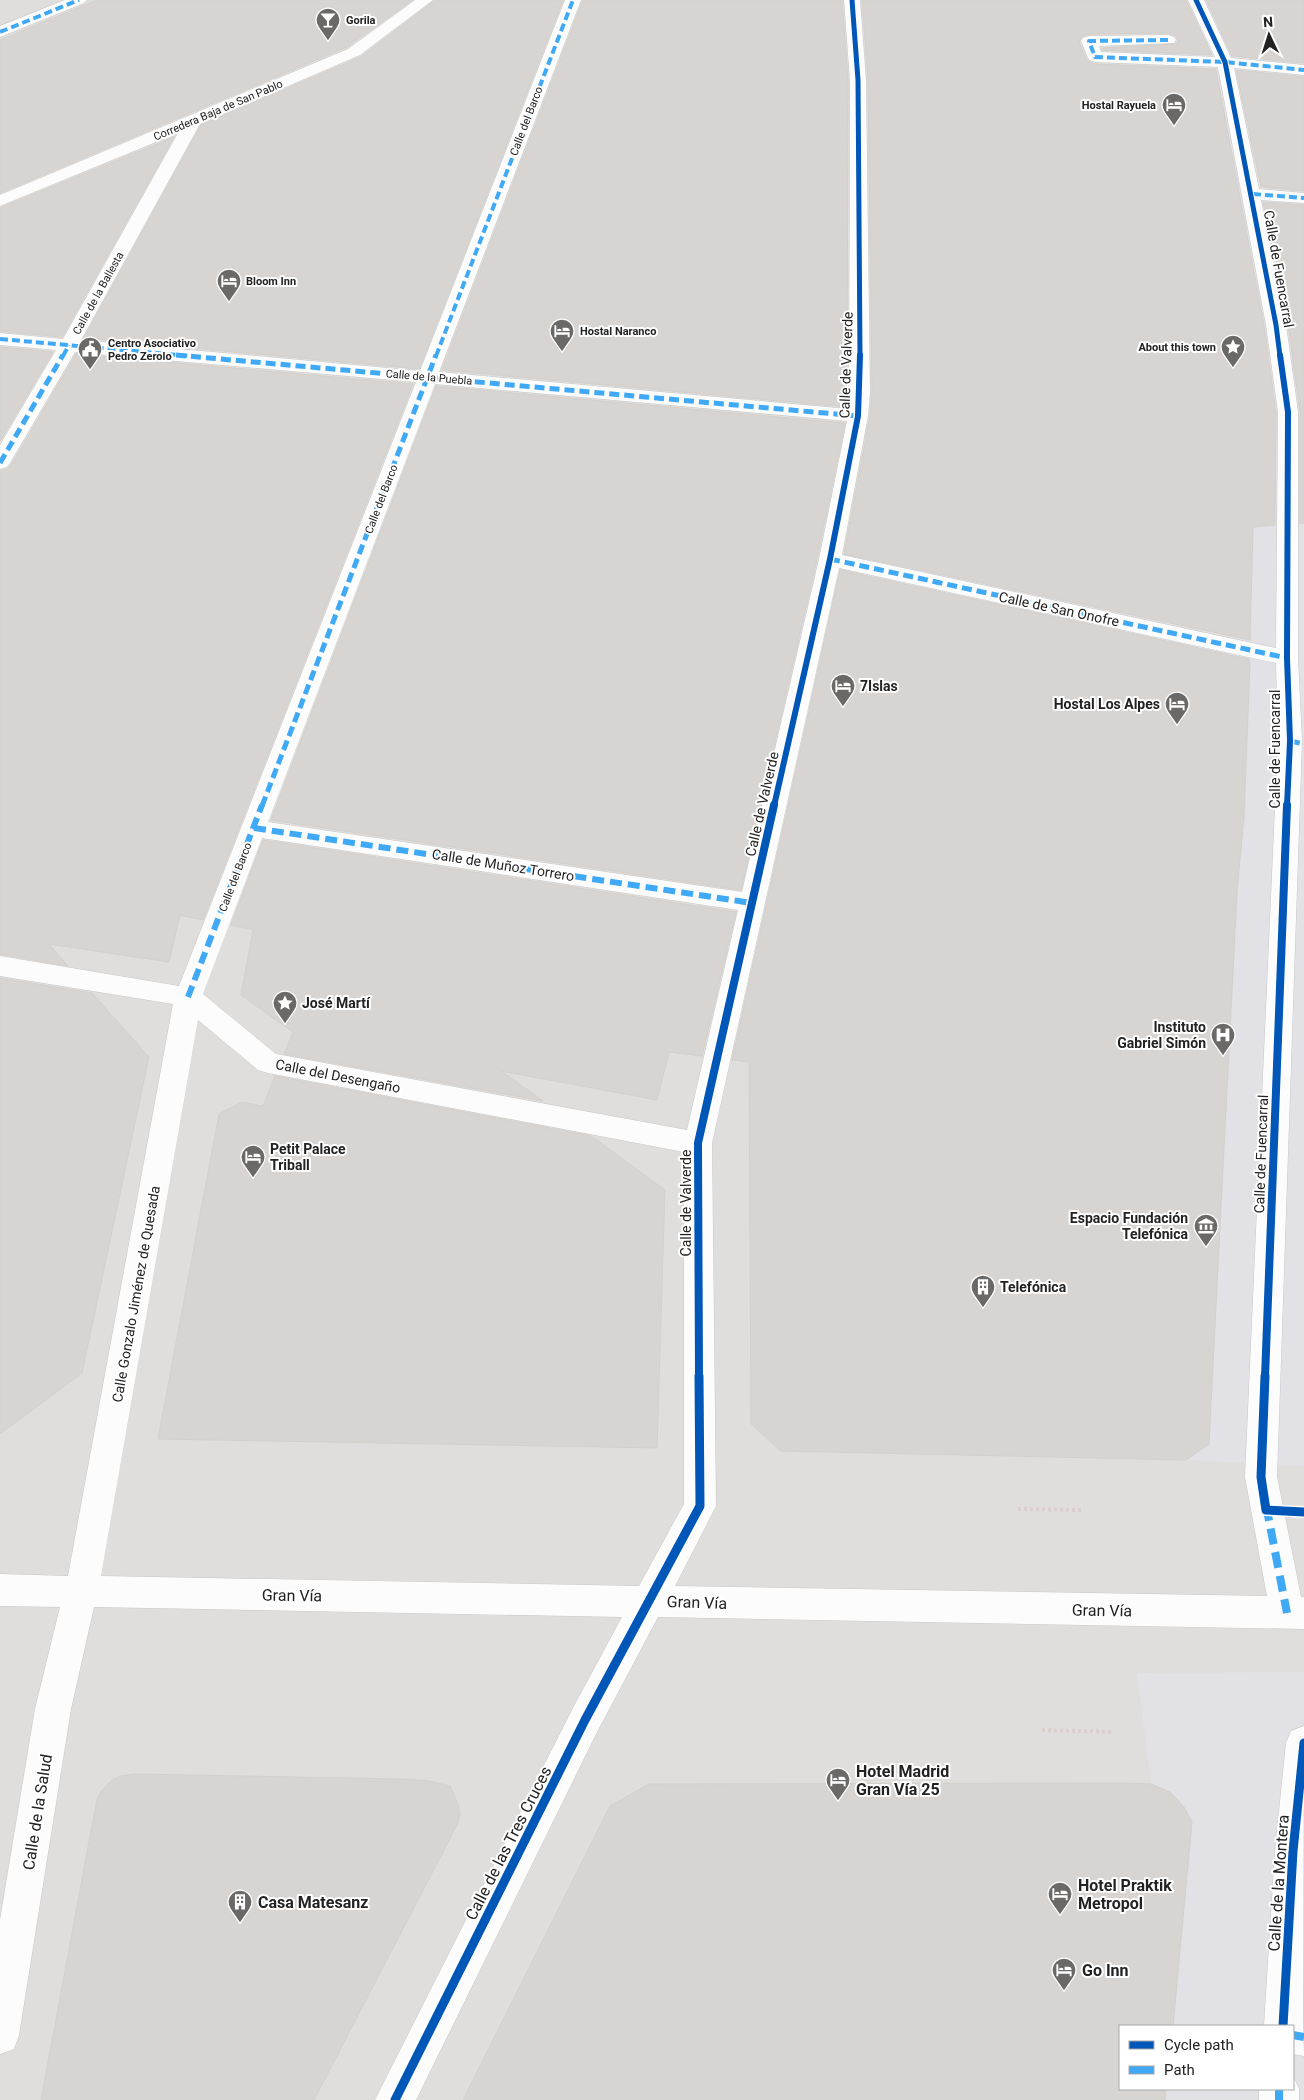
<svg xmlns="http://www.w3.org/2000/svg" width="1304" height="2100" viewBox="0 0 1304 2100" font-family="Roboto,sans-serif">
  <rect width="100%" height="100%" fill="#f0eeeb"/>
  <path fill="#dfdedc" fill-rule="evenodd" d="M 0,0 L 1304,0 L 1304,2100 L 0,2100 ZM 1120,2026 L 1293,2026 L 1293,2089 L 1120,2089 Z"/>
  <g fill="#e2e1e5">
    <polygon points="1150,0 1220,0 1249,59 1254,73 1278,206 1304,357 1304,1466 1186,1460 1209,1444 1250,664 859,576 864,553 1250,637 1254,514 1192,88"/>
    <polygon points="1304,1672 1304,2100 1165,2100 1166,2089 1293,2089 1293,2026 1173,2026 1192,1822 1180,1802 1170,1792 1151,1784 1137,1673"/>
  </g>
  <g fill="#d7d4d2" stroke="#d3d0cc">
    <polygon points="97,0 412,0 347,47 0,193 0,40"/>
    <polygon points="435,0 563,0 419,369 84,338 201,125 361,57"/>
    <polygon points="583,0 842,0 848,80 847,407 442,370"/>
    <polygon points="862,0 1186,0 1212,55 1102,50 1102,48 1176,44 1178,41 1176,36 1168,33 1089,34 1081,37 1079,42 1087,61 1094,64 1216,69 1264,325 1276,412 1275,525 1253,527 1250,640 844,554 870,416 872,393 868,80"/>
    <polygon points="1206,0 1304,0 1304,63 1232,56"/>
    <polygon points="1236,70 1304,77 1304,191 1261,187"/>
    <polygon points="174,137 62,337 0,331 0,208"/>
    <polygon points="1263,202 1304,205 1304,523 1300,524 1300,412 1288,325"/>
    <polygon points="0,347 53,352 0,441"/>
    <polygon points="76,354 413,384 203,920 180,915 169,962 49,944 68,966 0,954 0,471 8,469 12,464"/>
    <polygon points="436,386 845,423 817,559 741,890 271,820"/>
    <polygon points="840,570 1249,659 1250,664 1244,817 1237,891 1209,1444 1186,1460 781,1451 751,1424 749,1062 732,1060"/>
    <polygon points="263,840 736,912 702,1056 669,1052 657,1100 501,1071 543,1101 284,1054 293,1032 241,995 253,930 231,925"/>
    <polygon points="0,978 92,993 149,1057 82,1373 0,1434"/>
    <polygon points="275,1076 591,1136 665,1190 657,1448 158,1439 219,1114 242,1102 263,1106"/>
    <polygon points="136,1774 403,1779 429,1781 450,1786 458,1804 460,1814 458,1823 314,2100 41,2100 97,1799 102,1790 112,1780 120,1776"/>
    <polygon points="649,1784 1123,1783 1151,1784 1170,1792 1184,1807 1192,1822 1173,2026 1120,2026 1120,2089 1166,2089 1165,2100 463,2100 610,1806"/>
  </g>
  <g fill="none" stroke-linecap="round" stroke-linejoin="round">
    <defs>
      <g id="minor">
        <polygon points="65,0 87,0 84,3 0,37 0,26"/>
        <path d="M 415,0 L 433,0 L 360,55 L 200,124 L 81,340 L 420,371 L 565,0 L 581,0 L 439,372 L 849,409 L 850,80 L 844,0 L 860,0 L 866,80 L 870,393 L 868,416 L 842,555 L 1276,648 L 1278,412 L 1266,325 L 1218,67 L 1095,62 L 1089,60 L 1081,41 L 1083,38 L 1089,36 L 1168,35 L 1174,37 L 1176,40 L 1174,43 L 1099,46 L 1101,52 L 1215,57 L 1188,0 L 1204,0 L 1231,58 L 1304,65 L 1304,75 L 1234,68 L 1259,189 L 1304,193 L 1304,203 L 1261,200 L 1286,325 L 1298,412 L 1298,658 L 1302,741 L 1277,1477 L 1301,1597 L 1304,1597 L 1304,1629 L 658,1617 L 597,1732 L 416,2100 L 375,2100 L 573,1708 L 622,1617 L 94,1607 L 71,1709 L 19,2035 L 14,2049 L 0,2054 L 0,1920 L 35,1709 L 60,1607 L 0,1606 L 0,1574 L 68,1576 L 173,1004 L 0,976 L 0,956 L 179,986 L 416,382 L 75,352 L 10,463 L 7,467 L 0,469 L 0,445 L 56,350 L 0,345 L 0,333 L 63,339 L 178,133 L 0,206 L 0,195 L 348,49 ZM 435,384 L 847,421 L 819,559 L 742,892 L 268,822 ZM 839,568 L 1276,663 L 1278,741 L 1245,1477 L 1267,1596 L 675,1586 L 716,1506 L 712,1143 ZM 262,838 L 738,910 L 687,1130 L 276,1054 L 203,994 ZM 198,1020 L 258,1070 L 268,1073 L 684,1152 L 684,1504 L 639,1586 L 101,1576 Z"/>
        <polygon points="1304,1726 1303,2017 1304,2056 1293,2054 1293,2026 1264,2026 1275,1851 1286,1743 1291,1731"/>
        <polygon points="1293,2075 1299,2089 1299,2100 1259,2100 1259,2089 1293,2089"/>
      </g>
    </defs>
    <use href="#minor" stroke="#c9c8c7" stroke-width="1"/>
    <g stroke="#dccecd" stroke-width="4" stroke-dasharray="3 3" stroke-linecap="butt">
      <polyline points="1018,1509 1083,1510"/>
      <polyline points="1042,1730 1114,1732"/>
    </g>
    <use href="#minor" fill="#fdfcfc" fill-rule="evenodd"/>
    <g stroke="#3fa9f5" stroke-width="4" stroke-dasharray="8 4" stroke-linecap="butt">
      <polyline points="0,32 79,0"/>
      <polyline points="1168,40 1089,41 1095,57 1225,62 1304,70"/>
      <polyline points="1253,194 1304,198"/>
      <polyline points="0,339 190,356"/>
      <polyline points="63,356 69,345"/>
      <polyline points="436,356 573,0"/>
    </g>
    <g stroke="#3fa9f5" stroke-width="5" stroke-dasharray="10 5" stroke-linecap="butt">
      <polyline points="176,355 858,416"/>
      <polyline points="0,463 63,355"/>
      <polyline points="830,559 1287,658"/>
      <polyline points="1290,741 1304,744"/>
      <polyline points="262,806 436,355"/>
    </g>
    <g stroke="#3fa9f5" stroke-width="6" stroke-dasharray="12 6" stroke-linecap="butt">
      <polyline points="254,828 752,903"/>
      <polyline points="188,997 262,805"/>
    </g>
    <g stroke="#3fa9f5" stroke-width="8" stroke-dasharray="16 8" stroke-linecap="butt">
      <polyline points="1266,1505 1287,1613"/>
      <polyline points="1293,2035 1304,2037"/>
      <polyline points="1279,2089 1279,2100"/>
    </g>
    <defs>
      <g id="cycleway-far3">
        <polyline points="852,0 858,80 860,356"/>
        <polyline points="1196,0 1225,62 1276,325 1280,356"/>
      </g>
      <g id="cycleway-far2">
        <polyline points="1280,355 1288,412 1287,658 1290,741 1287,806"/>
        <polyline points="774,806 830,559 858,416 860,355"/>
      </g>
      <g id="cycleway-far1">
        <polyline points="699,1377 698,1143 774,805"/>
        <polyline points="1265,1377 1287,805"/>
      </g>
      <g id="cycleway">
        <polyline points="1265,1376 1261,1477 1266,1510 1304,1512"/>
        <polyline points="1283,2026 1293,1851 1304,1743"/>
        <polyline points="395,2100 585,1720 700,1506 699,1376"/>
      </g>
    </defs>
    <use href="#cycleway-far3" stroke="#fff" stroke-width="7"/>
    <use href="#cycleway-far2" stroke="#fff" stroke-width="9"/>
    <use href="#cycleway-far1" stroke="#fff" stroke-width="11"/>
    <use href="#cycleway" stroke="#fff" stroke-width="12"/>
    <use href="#cycleway-far3" stroke="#0057b8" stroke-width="5"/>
    <use href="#cycleway-far2" stroke="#0057b8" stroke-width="6"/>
    <use href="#cycleway-far1" stroke="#0057b8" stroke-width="8"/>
    <use href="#cycleway" stroke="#0057b8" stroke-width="9"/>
  </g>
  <defs>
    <symbol id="bar-pin" viewBox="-11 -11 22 30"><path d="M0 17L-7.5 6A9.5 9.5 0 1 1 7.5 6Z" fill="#6a6968" stroke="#fff"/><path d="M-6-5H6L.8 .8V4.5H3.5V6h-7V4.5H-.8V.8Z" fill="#fff"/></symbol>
    <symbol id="hotel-pin" viewBox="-11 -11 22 30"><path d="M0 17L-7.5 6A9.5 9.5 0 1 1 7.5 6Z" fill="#6a6968" stroke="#fff"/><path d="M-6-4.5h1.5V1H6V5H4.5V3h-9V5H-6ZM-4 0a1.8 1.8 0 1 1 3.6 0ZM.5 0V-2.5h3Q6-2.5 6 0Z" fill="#fff"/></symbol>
    <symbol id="sight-pin" viewBox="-11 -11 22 30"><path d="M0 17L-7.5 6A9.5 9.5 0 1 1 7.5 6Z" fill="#6a6968" stroke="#fff"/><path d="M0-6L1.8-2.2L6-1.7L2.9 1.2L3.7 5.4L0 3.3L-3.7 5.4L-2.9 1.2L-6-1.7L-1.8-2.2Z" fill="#fff"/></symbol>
    <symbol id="civic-pin" viewBox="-11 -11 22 30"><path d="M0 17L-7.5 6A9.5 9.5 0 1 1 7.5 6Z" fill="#6a6968" stroke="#fff"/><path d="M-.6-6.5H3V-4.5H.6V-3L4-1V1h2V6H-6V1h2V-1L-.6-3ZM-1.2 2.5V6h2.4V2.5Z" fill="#fff"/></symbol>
    <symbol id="hospital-pin" viewBox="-11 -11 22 30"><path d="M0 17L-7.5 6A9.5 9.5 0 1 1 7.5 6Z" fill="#6a6968" stroke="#fff"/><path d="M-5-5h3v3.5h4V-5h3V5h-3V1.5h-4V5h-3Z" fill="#fff"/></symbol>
    <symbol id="museum-pin" viewBox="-11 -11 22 30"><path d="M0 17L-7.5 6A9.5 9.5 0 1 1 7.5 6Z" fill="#6a6968" stroke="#fff"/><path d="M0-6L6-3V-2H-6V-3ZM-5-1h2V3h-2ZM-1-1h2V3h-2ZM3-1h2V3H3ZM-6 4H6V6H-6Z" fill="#fff"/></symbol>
    <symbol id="building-pin" viewBox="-11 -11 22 30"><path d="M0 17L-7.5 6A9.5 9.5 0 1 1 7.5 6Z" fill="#6a6968" stroke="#fff"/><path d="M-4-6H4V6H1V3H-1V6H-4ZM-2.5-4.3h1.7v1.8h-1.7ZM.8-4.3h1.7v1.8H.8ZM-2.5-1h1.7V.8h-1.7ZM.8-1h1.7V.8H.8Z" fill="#fff"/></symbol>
  </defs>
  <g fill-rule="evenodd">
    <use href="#bar-pin" x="314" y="6" width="28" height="38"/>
    <use href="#hotel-pin" x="1160" y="91" width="28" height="38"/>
    <use href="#hotel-pin" x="215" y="267" width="28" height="38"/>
    <use href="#hotel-pin" x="548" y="317" width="28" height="38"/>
    <use href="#sight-pin" x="1219" y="333" width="28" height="38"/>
    <use href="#civic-pin" x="76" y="335" width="28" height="38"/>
    <use href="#hotel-pin" x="829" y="672" width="28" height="38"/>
    <use href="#hotel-pin" x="1163" y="690" width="28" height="38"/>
    <use href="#sight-pin" x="271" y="989" width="28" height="38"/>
    <use href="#hospital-pin" x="1209" y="1021" width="28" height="38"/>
    <use href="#hotel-pin" x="239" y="1143" width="28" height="38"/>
    <use href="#museum-pin" x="1192" y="1212" width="28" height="38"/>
    <use href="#building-pin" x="969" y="1273" width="28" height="38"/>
    <use href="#hotel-pin" x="824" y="1766" width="28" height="38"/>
    <use href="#hotel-pin" x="1046" y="1880" width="28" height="38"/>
    <use href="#building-pin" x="226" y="1888" width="28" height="38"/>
    <use href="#hotel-pin" x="1050" y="1956" width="28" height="38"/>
  </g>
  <g text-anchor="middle" stroke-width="4" stroke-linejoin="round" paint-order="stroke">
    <g font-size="11" font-weight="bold" fill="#222" stroke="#fff" text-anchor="start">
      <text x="346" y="24">Gorila</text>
      <text x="1156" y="109" text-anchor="end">Hostal Rayuela</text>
      <text x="246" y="285">Bloom Inn</text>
      <text x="580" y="335">Hostal Naranco</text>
      <text x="108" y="347">Centro Asociativo<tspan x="108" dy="13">Pedro Zerolo</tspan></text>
      <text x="1216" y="351" text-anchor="end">About this town</text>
    </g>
    <g font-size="11" fill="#222" stroke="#fff">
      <text transform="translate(218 110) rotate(-23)" y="4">Corredera Baja de San Pablo</text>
      <text transform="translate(526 121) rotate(-69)" y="4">Calle del Barco</text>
      <text transform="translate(98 293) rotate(-61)" y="4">Calle de la Ballesta</text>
      <text transform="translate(429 377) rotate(5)" y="4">Calle de la Puebla</text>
      <text transform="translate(381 499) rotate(-69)" y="4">Calle del Barco</text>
      <text transform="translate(235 877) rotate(-69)" y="4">Calle del Barco</text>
    </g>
    <g font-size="14" fill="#222" stroke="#fff">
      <text transform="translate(1279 269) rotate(80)" y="5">Calle de Fuencarral</text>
      <text transform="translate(846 365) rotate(-88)" y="5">Calle de Valverde</text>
      <text transform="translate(1059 609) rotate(12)" y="5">Calle de San Onofre</text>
      <text transform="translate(1275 749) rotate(-90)" y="5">Calle de Fuencarral</text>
      <text transform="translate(762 804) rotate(-77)" y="5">Calle de Valverde</text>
      <text transform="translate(503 865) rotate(9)" y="5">Calle de Muñoz Torrero</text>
      <text transform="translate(338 1076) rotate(11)" y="5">Calle del Desengaño</text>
      <text transform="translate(1261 1154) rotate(-88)" y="5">Calle de Fuencarral</text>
      <text transform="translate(686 1203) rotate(-90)" y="5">Calle de Valverde</text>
      <text transform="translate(136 1294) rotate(-80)" y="5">Calle Gonzalo Jiménez de Quesada</text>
    </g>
    <g font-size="14" font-weight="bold" fill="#222" stroke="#fff" text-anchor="start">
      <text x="860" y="691">7Islas</text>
      <text x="1160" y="709" text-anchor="end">Hostal Los Alpes</text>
      <text x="302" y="1008">José Martí</text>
      <text x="1206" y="1032" text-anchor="end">Instituto<tspan x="1206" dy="16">Gabriel Simón</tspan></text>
      <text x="270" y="1154">Petit Palace<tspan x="270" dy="16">Triball</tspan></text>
      <text x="1188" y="1223" text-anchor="end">Espacio Fundación<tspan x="1188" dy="16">Telefónica</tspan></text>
      <text x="1000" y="1292">Telefónica</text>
    </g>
    <g font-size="16" fill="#222" stroke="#fff">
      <text transform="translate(292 1595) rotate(1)" y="6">Gran Vía</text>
      <text transform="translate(697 1602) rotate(2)" y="6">Gran Vía</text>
      <text transform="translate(1102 1610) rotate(1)" y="6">Gran Vía</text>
      <text transform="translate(37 1812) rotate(-81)" y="6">Calle de la Salud</text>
      <text transform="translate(508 1843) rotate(-63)" y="6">Calle de las Tres Cruces</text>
      <text transform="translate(1278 1883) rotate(-86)" y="6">Calle de la Montera</text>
    </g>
    <g font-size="16" font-weight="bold" fill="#222" stroke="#fff" text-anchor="start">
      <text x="856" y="1777">Hotel Madrid<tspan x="856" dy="18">Gran Vía 25</tspan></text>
      <text x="1078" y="1891">Hotel Praktik<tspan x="1078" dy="18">Metropol</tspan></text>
      <text x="258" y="1908">Casa Matesanz</text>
      <text x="1082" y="1976">Go Inn</text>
    </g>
  </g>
  <rect x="1119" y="2025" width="175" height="65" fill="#ffffff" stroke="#a7a7a7"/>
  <rect x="1129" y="2041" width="25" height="8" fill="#0057b8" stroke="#a7a7a7"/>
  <text x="1164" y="2050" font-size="15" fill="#222222">Cycle path</text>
  <rect x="1129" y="2066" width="25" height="8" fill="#3fa9f5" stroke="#a7a7a7"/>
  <text x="1164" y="2075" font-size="15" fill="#222222">Path</text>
  <g transform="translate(1269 35) rotate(356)" stroke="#ffffff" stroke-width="4" paint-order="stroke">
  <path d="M0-4L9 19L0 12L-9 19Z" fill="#222222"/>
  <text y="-8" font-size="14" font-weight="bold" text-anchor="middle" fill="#222222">N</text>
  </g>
</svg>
